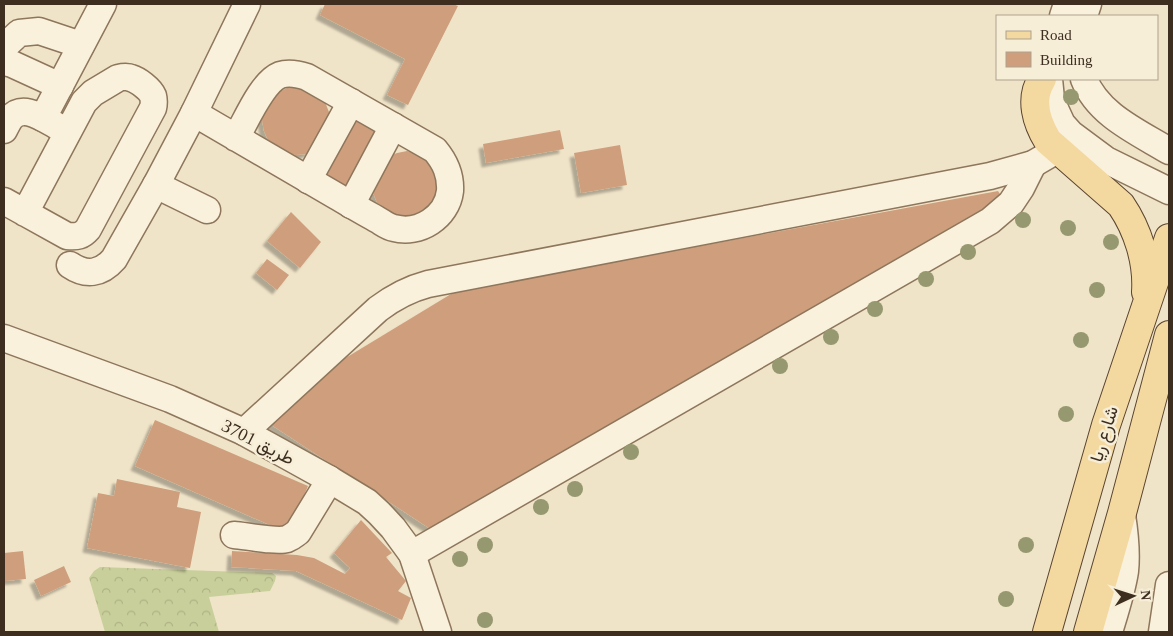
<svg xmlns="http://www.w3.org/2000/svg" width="1173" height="636" viewBox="0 0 1173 636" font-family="'Times New Roman',Vazirmatn,serif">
  <defs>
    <pattern id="forest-crowns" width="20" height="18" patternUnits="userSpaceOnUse" patternTransform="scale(1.25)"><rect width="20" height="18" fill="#c9cf9b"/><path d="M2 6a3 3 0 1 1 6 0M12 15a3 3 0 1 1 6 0" fill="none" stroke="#aeb285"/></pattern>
    <filter id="shadow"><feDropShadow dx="-4.5" dy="4.5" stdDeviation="1" flood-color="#0004"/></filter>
  </defs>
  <rect width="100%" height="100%" fill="#f0e4c8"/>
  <polygon fill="url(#forest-crowns)" points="100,567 272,573 276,576 275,581 270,591 209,597 219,632 105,632 89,578 94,571"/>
  <g fill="#cf9f7d" filter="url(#shadow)">
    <polygon points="325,4 453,4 458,6 408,105 387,95 405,59 320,15"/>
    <polygon points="298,87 325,102 329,112 331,122 316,149 306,154 296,155 285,153 276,148 268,140 264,131 262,120 265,110 277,93 287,88"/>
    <polygon points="358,116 384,130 351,193 325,179"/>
    <polygon points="560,130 564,149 486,163 483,144"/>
    <polygon points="620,145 627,185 581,193 574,153"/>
    <polygon points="407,151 418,153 434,166 441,187 433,207 405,220 386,213 378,205 374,195 372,185 387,157 397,153"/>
    <polygon points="998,191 1002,197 980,213 435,532 267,422 334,365 456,291"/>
    <polygon points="291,212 321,242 300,268 267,241"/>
    <polygon points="267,259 289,275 277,290 256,273"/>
    <polygon points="155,420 308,486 288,533 135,466"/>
    <polygon points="117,479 180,492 177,507 201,512 190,568 87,548 98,493 114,496"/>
    <polygon points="361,520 392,553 386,557 406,581 398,591 411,598 402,620 296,571 231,567 232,551 297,555 314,558 345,574 350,568 334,553"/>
    <polygon points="23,551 26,579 4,581 4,553"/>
    <polygon points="64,566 71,582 41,596 34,580"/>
  </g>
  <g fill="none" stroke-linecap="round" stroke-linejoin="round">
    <defs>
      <g id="minor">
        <polyline points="1063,16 1067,4"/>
        <polyline points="1084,16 1088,4"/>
        <polyline points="4,47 19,33 39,31 81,45"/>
        <polyline points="4,62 12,64 60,86"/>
        <polyline points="1049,79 1051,99 1056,111 1062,124 1071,134 1106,160 1169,191"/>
        <path d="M 1084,79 C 1098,115 1138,132 1169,151"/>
        <path d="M 194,113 C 242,141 290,169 338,197 C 351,205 364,212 378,220 C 383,223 388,227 394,228 C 419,235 447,217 450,191 C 451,174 445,162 435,150 L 307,77 C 298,74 289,72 280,75 C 262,82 246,121 236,138"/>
        <polyline points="43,118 103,4"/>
        <path d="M 4,130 C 6,126 8,122 10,119 C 23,102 45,120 59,127"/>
        <polyline points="308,180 351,102"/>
        <polyline points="156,185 207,210"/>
        <path d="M 4,201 L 67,236 C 77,237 82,236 88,229 L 153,108 C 154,104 154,100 153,96 C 150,89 138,80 131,78 C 127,76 122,77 118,78 L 93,93 L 84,102 L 25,213"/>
        <polyline points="351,205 393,126"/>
        <path d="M 70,265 C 86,276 101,274 114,259 L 156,185 L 194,113 L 247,4"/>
        <polyline points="4,338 170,399 244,432 329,479 367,502 379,513 393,528 412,554 438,632"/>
        <path d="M 244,432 L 378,309 C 394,297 409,289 428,284 L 990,176 L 1033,164 L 1057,150"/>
        <path d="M 234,535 C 246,536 277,542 287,539 C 292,537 294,535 298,532 L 323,491 L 329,479"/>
        <polyline points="412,554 990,221 1011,203 1021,188 1033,164"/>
        <path d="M 1109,632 C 1115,612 1122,591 1125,571 C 1127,552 1125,534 1122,515"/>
        <polyline points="1162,632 1169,585"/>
      </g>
      <g id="major">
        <path d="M 1042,79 C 1029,99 1037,123 1048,141 L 1121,205 C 1138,230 1148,262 1146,292"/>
        <polyline points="1047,632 1106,425 1169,238"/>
        <polyline points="1088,632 1122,513 1169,335"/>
      </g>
    </defs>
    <use href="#minor" stroke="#8d765c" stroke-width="29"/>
    <use href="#major" stroke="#5b4430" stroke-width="30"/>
    <use href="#minor" stroke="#faf1dc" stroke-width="26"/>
    <use href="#major" stroke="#f3d9a0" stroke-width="28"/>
  </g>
  <g fill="#96986f">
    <circle cx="1071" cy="97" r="8"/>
    <circle cx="1023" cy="220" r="8"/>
    <circle cx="1068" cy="228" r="8"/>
    <circle cx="1111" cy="242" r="8"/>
    <circle cx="968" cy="252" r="8"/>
    <circle cx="926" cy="279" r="8"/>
    <circle cx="1097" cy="290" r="8"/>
    <circle cx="875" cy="309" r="8"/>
    <circle cx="831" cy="337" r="8"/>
    <circle cx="1081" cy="340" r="8"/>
    <circle cx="780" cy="366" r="8"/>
    <circle cx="1066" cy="414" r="8"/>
    <circle cx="631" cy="452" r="8"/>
    <circle cx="575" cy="489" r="8"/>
    <circle cx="541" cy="507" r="8"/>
    <circle cx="485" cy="545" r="8"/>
    <circle cx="1026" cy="545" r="8"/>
    <circle cx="460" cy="559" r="8"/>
    <circle cx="1006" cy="599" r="8"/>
    <circle cx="485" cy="620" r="8"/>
  </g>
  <g text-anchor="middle" stroke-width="5" stroke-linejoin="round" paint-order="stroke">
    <g font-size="18" fill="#3d2e20" stroke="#f7eed8">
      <text transform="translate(1104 434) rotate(-73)" y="6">شارع ريا</text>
      <text transform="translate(258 442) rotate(27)" y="6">طريق 3701</text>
    </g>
  </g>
  <rect width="1173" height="636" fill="none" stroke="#3d2e20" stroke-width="10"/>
  <rect x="996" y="15" width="162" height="65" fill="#f7eed8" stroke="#ada18e"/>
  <rect x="1006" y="31" width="25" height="8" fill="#f3d9a0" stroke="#ada18e"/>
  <text x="1040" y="40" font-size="15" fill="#3d2e20">Road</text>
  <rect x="1006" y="52" width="25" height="15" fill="#cf9f7d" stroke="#ada18e"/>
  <text x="1040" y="65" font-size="15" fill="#3d2e20">Building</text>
  <g transform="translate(1133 596) rotate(86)" stroke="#f7eed8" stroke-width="4" paint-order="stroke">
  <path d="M0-4L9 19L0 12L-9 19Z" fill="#3d2e20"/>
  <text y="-8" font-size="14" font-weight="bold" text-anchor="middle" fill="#3d2e20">N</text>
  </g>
</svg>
